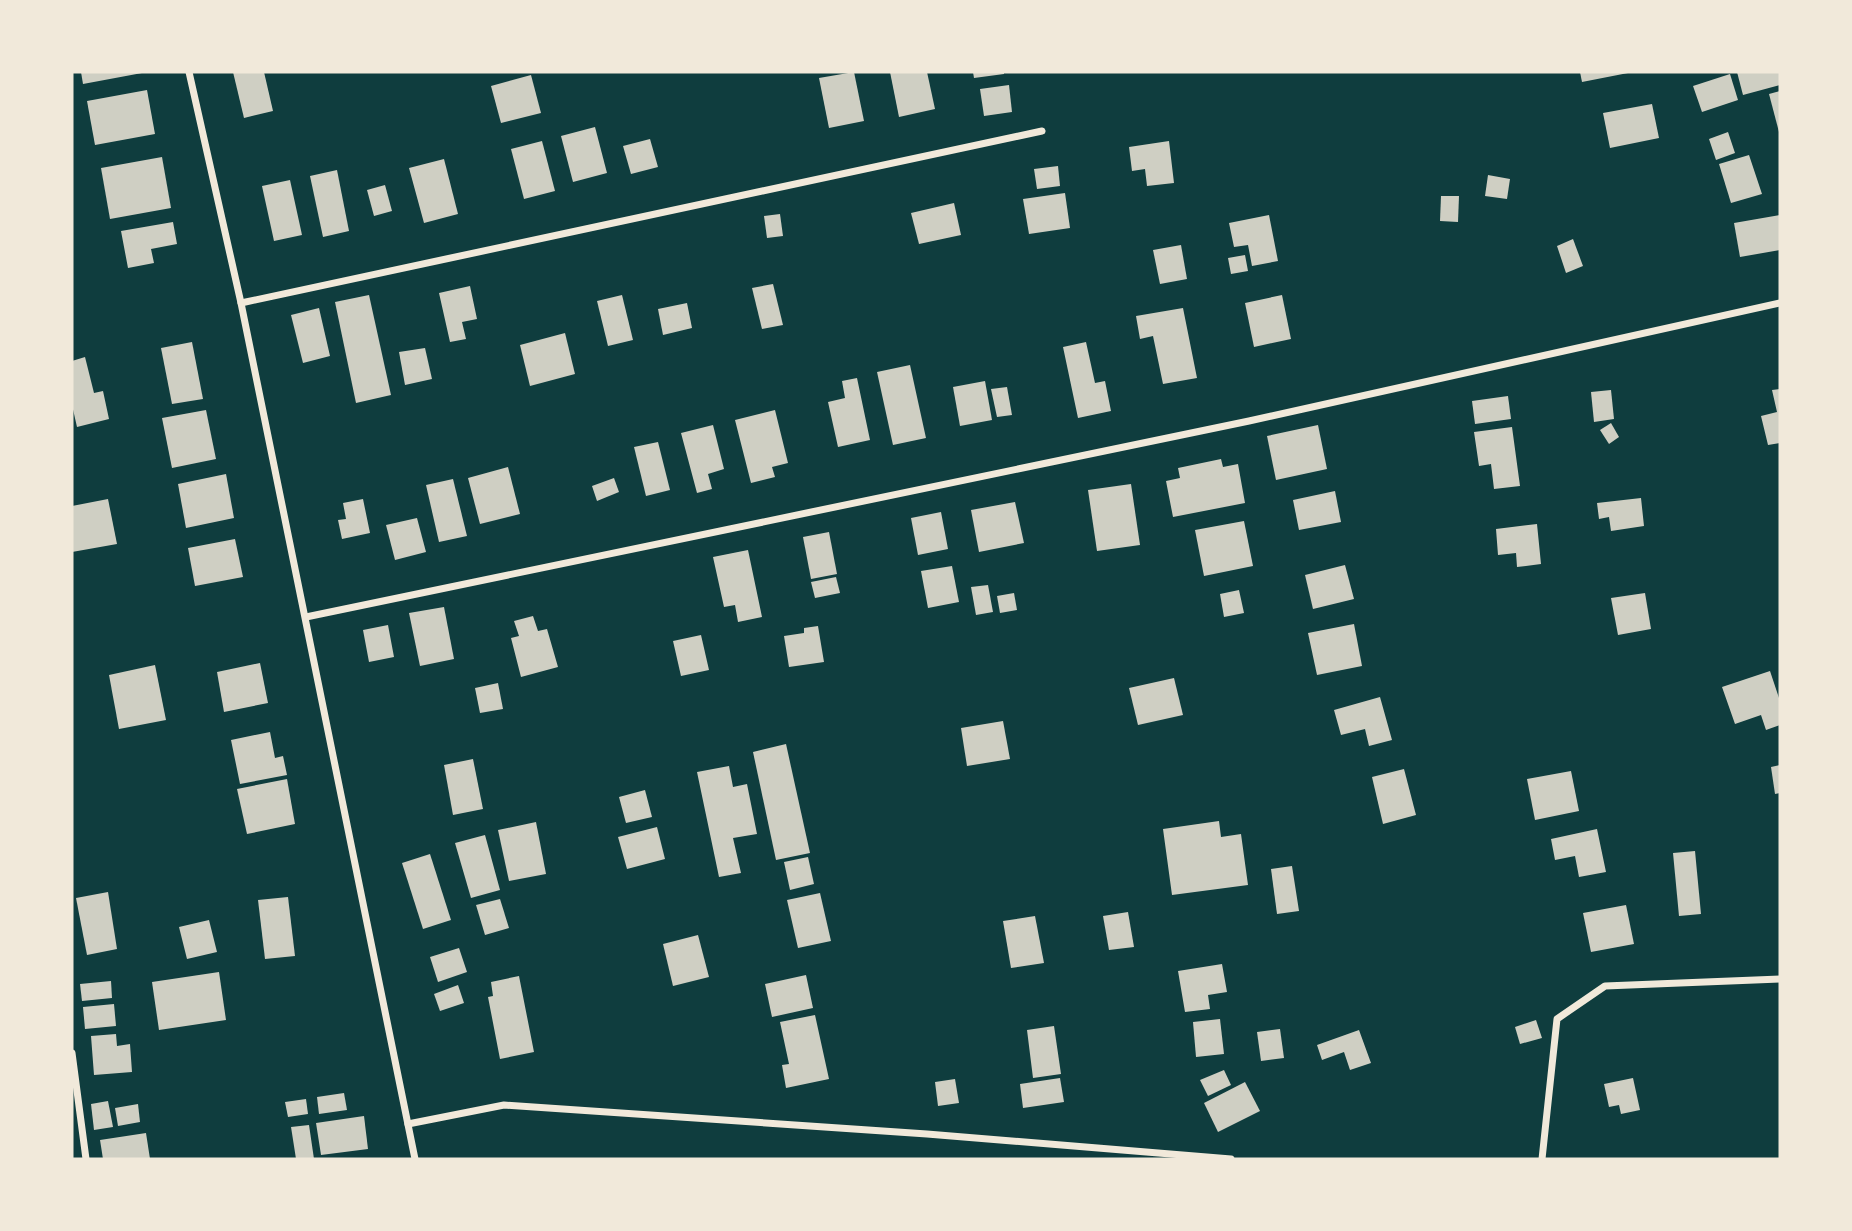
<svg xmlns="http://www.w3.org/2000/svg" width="1852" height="1231" viewBox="0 0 1852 1231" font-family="'Asap Condensed',sans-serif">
  <rect width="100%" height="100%" fill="#0f3d3e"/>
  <g fill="#cfcfc3">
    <polygon points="81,72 142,72 142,73 83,84"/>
    <polygon points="233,72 264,72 273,111 244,118"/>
    <polygon points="854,72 864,121 829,128 819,78"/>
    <polygon points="890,72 927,72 935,109 899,117"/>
    <polygon points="973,72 1004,72 1004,74 974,78"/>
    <polygon points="1580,72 1628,72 1628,73 1582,82"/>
    <polygon points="1737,72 1780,72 1780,85 1743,95"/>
    <polygon points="1730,74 1738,100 1702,112 1693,86"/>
    <polygon points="531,75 541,113 501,123 491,86"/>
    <polygon points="1009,85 1012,112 984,116 980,89"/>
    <polygon points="147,90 155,134 95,145 87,101"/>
    <polygon points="1780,91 1780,132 1779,132 1769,94"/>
    <polygon points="1652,104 1659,138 1610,148 1603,113"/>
    <polygon points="595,127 607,173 573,182 561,136"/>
    <polygon points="1728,132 1735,153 1716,160 1709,139"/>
    <polygon points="650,139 658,167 631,174 623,146"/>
    <polygon points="542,141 555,191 524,199 511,149"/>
    <polygon points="1169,141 1174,183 1147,186 1145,169 1132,171 1129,147"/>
    <polygon points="1749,155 1762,194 1731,203 1719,164"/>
    <polygon points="162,157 171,208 110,219 101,168"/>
    <polygon points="444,159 458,214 424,223 409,168"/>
    <polygon points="1058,166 1060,186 1037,189 1034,169"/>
    <polygon points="337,170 349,231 323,237 310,176"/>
    <polygon points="1488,175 1510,179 1507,199 1485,196"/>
    <polygon points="290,180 302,235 274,241 262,186"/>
    <polygon points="385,185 392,211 374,216 367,190"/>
    <polygon points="1065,193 1070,228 1029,234 1023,199"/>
    <polygon points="1441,196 1459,196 1458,222 1440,221"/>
    <polygon points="954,203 961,235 919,244 911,213"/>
    <polygon points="780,214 783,236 767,238 764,216"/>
    <polygon points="1269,215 1278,261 1252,266 1248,245 1234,247 1229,223"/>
    <polygon points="1780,215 1780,250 1740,257 1734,223"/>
    <polygon points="173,222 177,244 151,249 154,263 128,268 121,231"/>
    <polygon points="1573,239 1583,266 1566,273 1557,246"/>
    <polygon points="1181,245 1187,279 1160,284 1153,250"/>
    <polygon points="1245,255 1248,271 1231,274 1228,258"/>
    <polygon points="773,284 783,325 762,329 752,288"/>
    <polygon points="470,286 477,319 462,322 466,339 450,342 439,293"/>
    <polygon points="369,295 391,395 356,403 335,302"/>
    <polygon points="622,295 633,340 608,346 597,301"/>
    <polygon points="1282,295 1291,339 1254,347 1245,303"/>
    <polygon points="687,303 692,328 663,335 658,309"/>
    <polygon points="319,308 330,356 303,363 291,315"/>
    <polygon points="1183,308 1197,378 1163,384 1153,336 1140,339 1136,316"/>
    <polygon points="565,333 575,374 530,386 520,345"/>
    <polygon points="192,342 203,399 172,404 161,348"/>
    <polygon points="1086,342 1095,383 1105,381 1111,411 1078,418 1063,347"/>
    <polygon points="425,348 432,379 405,385 399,352"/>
    <polygon points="85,357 94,393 103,391 109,419 77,427 72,405 72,361"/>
    <polygon points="910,365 926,438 893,445 877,372"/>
    <polygon points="857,378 870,440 838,447 828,402 845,398 842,381"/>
    <polygon points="985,381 992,420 960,426 953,387"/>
    <polygon points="1007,387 1012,415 997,417 991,389"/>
    <polygon points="1780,389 1780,443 1768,445 1761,416 1777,412 1772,390"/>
    <polygon points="1611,390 1614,419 1594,422 1591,392"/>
    <polygon points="1508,396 1511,419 1475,424 1472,401"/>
    <polygon points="206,410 216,459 172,468 162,418"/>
    <polygon points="775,410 788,463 772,467 775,477 751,483 735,420"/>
    <polygon points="1611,423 1619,437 1609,444 1600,430"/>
    <polygon points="713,425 724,469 708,474 712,489 697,493 681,433"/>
    <polygon points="1318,425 1327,469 1276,480 1267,436"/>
    <polygon points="1512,427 1520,486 1494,489 1491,464 1479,466 1474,432"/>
    <polygon points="658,442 670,490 646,496 634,447"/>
    <polygon points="1221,459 1223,467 1238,464 1245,503 1173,517 1166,481 1180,478 1178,468"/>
    <polygon points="508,467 520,514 480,524 468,478"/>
    <polygon points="226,474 234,518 186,528 178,484"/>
    <polygon points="614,478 619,492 597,501 592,486"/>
    <polygon points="453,479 467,536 439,542 426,485"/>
    <polygon points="1131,484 1140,545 1097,551 1088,490"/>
    <polygon points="1335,491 1341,522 1299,530 1293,500"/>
    <polygon points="1641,498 1644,526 1611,531 1609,517 1599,519 1597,503"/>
    <polygon points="108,499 117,544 72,552 72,506"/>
    <polygon points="363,499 370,533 342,539 338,520 346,519 343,503"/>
    <polygon points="1015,502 1024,543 979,552 971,510"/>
    <polygon points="941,512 948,549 918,555 911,518"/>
    <polygon points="417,518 426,552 395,560 386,525"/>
    <polygon points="1244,521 1253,566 1204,576 1195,530"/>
    <polygon points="1537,524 1541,564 1517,567 1516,553 1498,555 1496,529"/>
    <polygon points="829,532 837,574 811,579 803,537"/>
    <polygon points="235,539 243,577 195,586 188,548"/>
    <polygon points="748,550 762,617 738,622 735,605 724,607 713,557"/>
    <polygon points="1345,565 1354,599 1313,609 1305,575"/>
    <polygon points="952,566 959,602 928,608 921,571"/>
    <polygon points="836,577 840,593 815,598 811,582"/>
    <polygon points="988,585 993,612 976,615 971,587"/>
    <polygon points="1239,590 1244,613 1224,617 1220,594"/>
    <polygon points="1014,593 1017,610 1000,613 997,596"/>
    <polygon points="1645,593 1651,629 1618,635 1611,598"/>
    <polygon points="444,607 454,659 420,666 409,613"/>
    <polygon points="533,616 538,631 547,629 558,667 521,677 511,638 519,636 514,621"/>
    <polygon points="1354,624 1362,666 1317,675 1308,633"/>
    <polygon points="388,625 394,657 369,662 363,630"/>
    <polygon points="818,626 824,662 789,667 784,636 804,633 804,628"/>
    <polygon points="701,635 709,670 681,676 673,641"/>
    <polygon points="260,663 268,703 224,712 217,672"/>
    <polygon points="155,665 166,720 119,729 109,675"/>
    <polygon points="1770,671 1780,701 1780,725 1766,730 1761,715 1735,724 1722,687"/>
    <polygon points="1174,678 1183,715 1138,725 1129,688"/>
    <polygon points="498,683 503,709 480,713 475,688"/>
    <polygon points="1380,697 1392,740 1369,746 1365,729 1341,735 1334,710"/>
    <polygon points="1003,721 1010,759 967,766 961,728"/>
    <polygon points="270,732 275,758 283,756 287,775 240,784 231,740"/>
    <polygon points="786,744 810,853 776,860 753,752"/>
    <polygon points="473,759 483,809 453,815 444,765"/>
    <polygon points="1780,765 1780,793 1775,794 1771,767"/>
    <polygon points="729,766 733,787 747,784 757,834 733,838 741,873 719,877 697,772"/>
    <polygon points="1404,769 1416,815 1383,824 1372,777"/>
    <polygon points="1571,771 1579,811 1535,820 1527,779"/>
    <polygon points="287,779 295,824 247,834 237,789"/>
    <polygon points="645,790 652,817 626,823 619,797"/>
    <polygon points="1219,821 1221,837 1241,834 1248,885 1172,895 1163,829"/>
    <polygon points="536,822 546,874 509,881 498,830"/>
    <polygon points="657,827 665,859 627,869 618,837"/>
    <polygon points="1597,829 1606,872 1579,877 1575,856 1555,860 1551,839"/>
    <polygon points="485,835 500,890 471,898 455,843"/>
    <polygon points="1695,851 1701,914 1679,916 1673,853"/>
    <polygon points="430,854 451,920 423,929 402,863"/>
    <polygon points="808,857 814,884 790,890 784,862"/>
    <polygon points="1292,866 1299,911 1277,914 1271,869"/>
    <polygon points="108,892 117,949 87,955 76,898"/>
    <polygon points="820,893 831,941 798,948 787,900"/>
    <polygon points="288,897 295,956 265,959 258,900"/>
    <polygon points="500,899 509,928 485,935 476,905"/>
    <polygon points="1626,905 1634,944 1591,952 1583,913"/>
    <polygon points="1128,912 1134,947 1109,950 1103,916"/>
    <polygon points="1035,916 1044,963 1011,968 1003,921"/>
    <polygon points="209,920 217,952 187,959 179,927"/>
    <polygon points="698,935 709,977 673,986 663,944"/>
    <polygon points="459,948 467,972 438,982 430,957"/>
    <polygon points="1222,964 1227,992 1208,995 1210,1009 1185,1012 1178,971"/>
    <polygon points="219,972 226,1020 159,1030 152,982"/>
    <polygon points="806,975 813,1008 772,1017 765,984"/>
    <polygon points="519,976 534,1052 500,1059 488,997 493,996 491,982"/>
    <polygon points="111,981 112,998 82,1001 80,984"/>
    <polygon points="458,985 464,1003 440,1011 434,994"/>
    <polygon points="114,1004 116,1026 85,1029 83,1007"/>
    <polygon points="815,1015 829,1079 786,1088 782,1065 789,1064 780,1022"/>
    <polygon points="1220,1019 1224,1054 1196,1057 1193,1022"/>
    <polygon points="1536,1020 1542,1038 1520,1044 1515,1027"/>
    <polygon points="1054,1026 1061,1074 1033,1078 1027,1030"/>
    <polygon points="1280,1029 1284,1058 1261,1061 1257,1032"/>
    <polygon points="1359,1030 1371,1063 1350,1070 1344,1052 1322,1060 1317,1045"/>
    <polygon points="116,1034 117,1046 130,1044 132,1072 94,1075 91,1036"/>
    <polygon points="1224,1070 1231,1085 1208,1096 1200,1080"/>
    <polygon points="1060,1078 1064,1102 1023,1108 1020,1084"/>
    <polygon points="1633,1078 1640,1110 1621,1114 1619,1105 1609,1107 1604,1084"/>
    <polygon points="955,1079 959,1103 938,1106 935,1082"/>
    <polygon points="1245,1082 1260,1111 1218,1132 1204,1103"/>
    <polygon points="344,1093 347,1110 319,1114 317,1097"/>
    <polygon points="306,1099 308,1114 288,1117 285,1102"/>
    <polygon points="108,1101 113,1127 94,1130 91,1104"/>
    <polygon points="138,1104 140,1122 118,1126 115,1108"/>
    <polygon points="364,1116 368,1149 321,1155 316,1123"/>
    <polygon points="309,1125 314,1159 296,1159 291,1127"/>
    <polygon points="146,1133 150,1159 103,1159 100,1140"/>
  </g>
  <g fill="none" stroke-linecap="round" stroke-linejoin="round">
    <g stroke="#f1e9da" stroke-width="7">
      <polyline points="189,72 241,303 415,1159"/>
      <polyline points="241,303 1042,131"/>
      <polyline points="306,617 1249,421 1780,303"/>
      <polyline points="72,1053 86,1159"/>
      <polyline points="408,1124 504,1105 927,1134 1231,1159"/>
      <polyline points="1542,1159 1557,1019 1605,986 1780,979"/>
    </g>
  </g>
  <rect width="1852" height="1231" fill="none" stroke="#f1e9da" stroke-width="147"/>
</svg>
